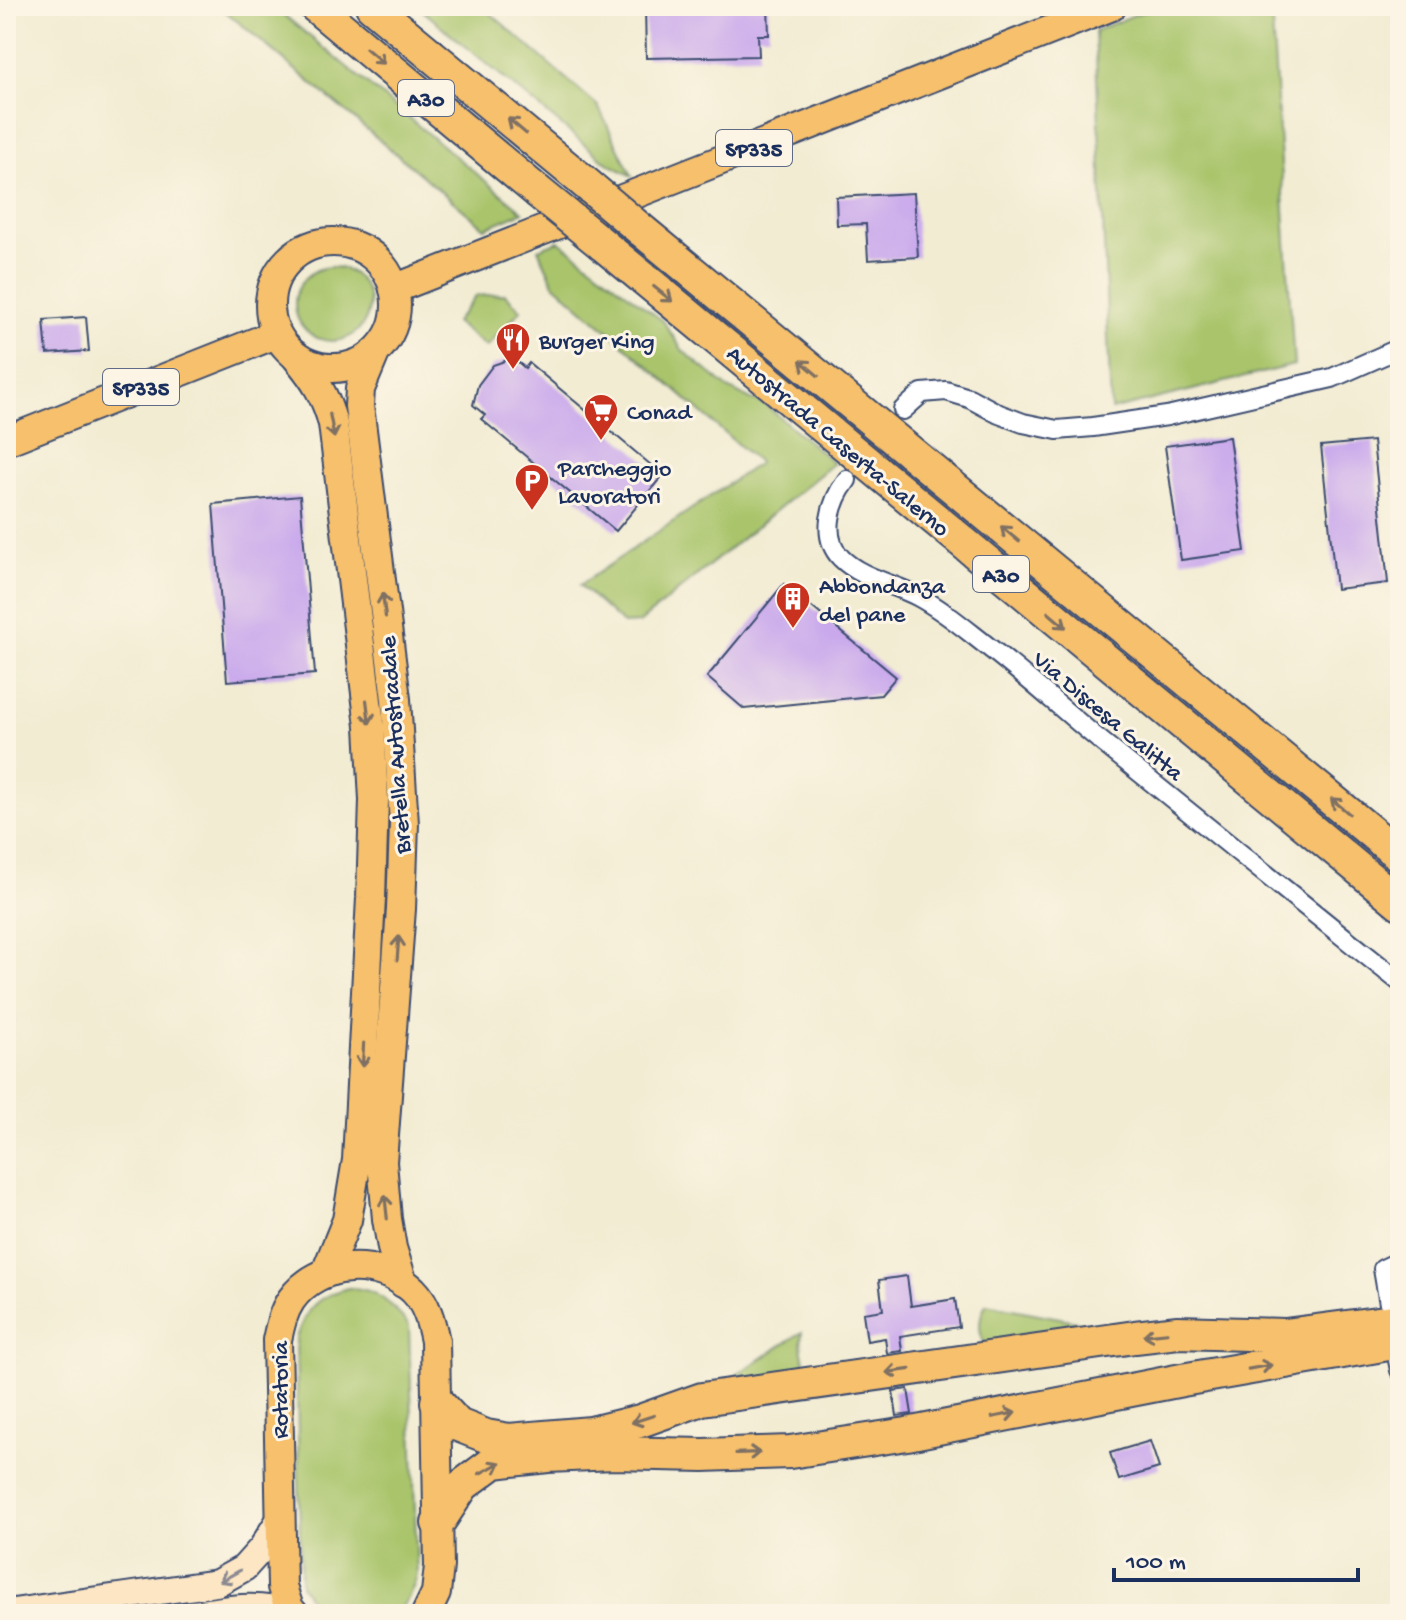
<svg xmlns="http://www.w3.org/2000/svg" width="1406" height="1620" viewBox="0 0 1406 1620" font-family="'Gochi Hand',sans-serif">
  <rect width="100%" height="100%" fill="#fcf5e5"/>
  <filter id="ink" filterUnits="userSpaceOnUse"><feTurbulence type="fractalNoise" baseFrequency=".0125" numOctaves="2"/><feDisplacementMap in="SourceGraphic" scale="16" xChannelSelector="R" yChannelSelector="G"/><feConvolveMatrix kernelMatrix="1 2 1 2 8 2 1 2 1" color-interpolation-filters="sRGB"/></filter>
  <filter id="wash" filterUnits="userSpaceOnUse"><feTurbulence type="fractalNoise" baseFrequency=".006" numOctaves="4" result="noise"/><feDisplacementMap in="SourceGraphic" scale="32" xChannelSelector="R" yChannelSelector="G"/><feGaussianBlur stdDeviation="1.8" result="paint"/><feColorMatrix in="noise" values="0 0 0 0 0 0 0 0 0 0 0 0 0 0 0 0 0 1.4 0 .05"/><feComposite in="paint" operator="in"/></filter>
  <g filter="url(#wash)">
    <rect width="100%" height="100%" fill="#f2ecd3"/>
    <g fill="#a9c46a" stroke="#627a64" stroke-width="2">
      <polygon points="219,6 273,6 523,212 485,228"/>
      <polygon points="417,6 482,6 598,106 632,176 607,163"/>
      <polygon points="1156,6 1271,6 1294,365 1111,410 1095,31"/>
      <polygon points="559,241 663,321 683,351 728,388 751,400 763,403 834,463 639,623 623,624 580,585 759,463 554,284 538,249"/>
      <circle cx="332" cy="304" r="37"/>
      <polygon points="505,294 521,310 486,347 455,322 476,296"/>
      <path d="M 348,1288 C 376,1287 393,1305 409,1326 L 417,1575 C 412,1592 408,1603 394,1614 L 323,1614 L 316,1608 L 301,1586 L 296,1338 C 306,1308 317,1296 348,1288 Z"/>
      <path d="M 986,1304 L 1076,1321 L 1077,1333 L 986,1349 C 979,1333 977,1320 986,1304 Z"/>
      <path d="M 802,1332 C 800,1349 802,1360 811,1374 L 735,1386 L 732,1378 Z"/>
    </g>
    <g id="blocks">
      <g fill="#c9a8ec">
        <polygon points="645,6 768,6 769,35 758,35 759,56 646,58"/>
        <polygon points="914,193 918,257 868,260 866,224 837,225 836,197"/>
        <polygon points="86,317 89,351 47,354 44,320"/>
        <polygon points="513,358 525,368 529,363 663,475 616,531 481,419 485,415 473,405 478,385 493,365"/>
        <polygon points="1229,437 1245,551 1181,560 1165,446"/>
        <polygon points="1373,441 1388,583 1336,589 1321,446"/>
        <polygon points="300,496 315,674 227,681 213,504"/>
        <polygon points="784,584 896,677 881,695 744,709 707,677"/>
        <polygon points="907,1276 911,1306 955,1299 959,1327 900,1336 902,1351 887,1353 885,1338 867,1341 863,1313 883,1310 879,1280"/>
        <polygon points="908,1389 912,1414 897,1416 893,1391"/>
        <polygon points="1150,1441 1159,1468 1119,1480 1110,1453"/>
      </g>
    </g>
  </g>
  <g filter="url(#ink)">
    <use href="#blocks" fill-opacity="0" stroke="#3b4b70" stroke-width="2"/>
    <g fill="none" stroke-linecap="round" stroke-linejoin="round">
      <defs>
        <g id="street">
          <polyline points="903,410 922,393 946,391 969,398 999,414 1023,423 1057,430 1093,427 1167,416 1332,378 1400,348"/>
          <path d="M 847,480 C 831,501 820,536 841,558 C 861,578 892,583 917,596 C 942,609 964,628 986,645 C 1028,677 1066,713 1107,746 C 1205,825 1302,904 1400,982"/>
          <polyline points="1389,1304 1383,1269 1400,1261"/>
          <polyline points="1398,1360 1400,1370"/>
        </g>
        <g id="secondary">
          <polyline points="6,1613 217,1583 244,1568 262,1548 280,1519"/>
          <path d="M 193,1614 C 226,1610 256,1602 288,1614"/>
        </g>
        <g id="primary">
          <circle cx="333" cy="305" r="63"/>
          <polyline points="394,289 1112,6"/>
          <polyline points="375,353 360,389 359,406 396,699 404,824 401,909 382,1162 387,1219 392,1248 403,1283"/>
          <path d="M 297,358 C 315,379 326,397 333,424 L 370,726 L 374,800 L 371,898 L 357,1160 L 347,1220 L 326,1272"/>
          <polyline points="6,441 276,334"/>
          <path d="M 294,1614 L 289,1608 L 282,1587 L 277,1340 C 280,1326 283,1312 291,1300 C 319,1260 379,1258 413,1290 C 427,1304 431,1322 435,1341 L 439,1566 L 436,1593 L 426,1614"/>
        </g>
        <g id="highway">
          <polyline points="315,6 537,191"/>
          <polyline points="372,6 577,176"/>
          <polyline points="640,229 1400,856"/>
          <polyline points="602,244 1400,903"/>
          <polyline points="437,1402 458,1425 486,1436 509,1440 591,1433 640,1421 702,1399 1135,1337 1178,1332 1285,1335 1400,1320"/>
          <polyline points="438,1523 463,1485 494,1462 548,1456 614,1453 703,1455 790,1452 907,1434 1182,1380 1400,1342"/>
        </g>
      </defs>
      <use href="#street" stroke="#3b4b70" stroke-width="22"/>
      <use href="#secondary" stroke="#3b4b70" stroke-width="30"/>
      <use href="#primary" stroke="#3b4b70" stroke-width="32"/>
      <use href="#highway" stroke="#3b4b70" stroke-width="36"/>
      <use href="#street" stroke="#fff" stroke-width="18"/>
      <use href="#secondary" stroke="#fce6c4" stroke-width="26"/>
      <use href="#primary" stroke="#f7c06c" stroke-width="28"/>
      <use href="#highway" stroke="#f7c06c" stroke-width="32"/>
      <defs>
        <g id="highway-bridge">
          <polyline points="577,176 640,229"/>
          <polyline points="537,191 602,244"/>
        </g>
      </defs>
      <use href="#highway-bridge" stroke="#3b4b70" stroke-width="36" stroke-linecap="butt"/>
      <use href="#highway-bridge" stroke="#f7c06c" stroke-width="32"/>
    </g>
    <defs><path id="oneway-shaft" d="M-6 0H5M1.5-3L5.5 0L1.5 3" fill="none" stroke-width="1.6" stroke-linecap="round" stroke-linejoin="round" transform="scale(2)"/></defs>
    <g stroke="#7e7064">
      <use href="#oneway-shaft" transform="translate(375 56) rotate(40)"/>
      <use href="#oneway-shaft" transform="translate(517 126) rotate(-140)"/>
      <use href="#oneway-shaft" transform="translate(663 294) rotate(39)"/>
      <use href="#oneway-shaft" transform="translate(809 368) rotate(-140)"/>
      <use href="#oneway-shaft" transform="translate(332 426) rotate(79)"/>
      <use href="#oneway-shaft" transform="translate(1010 534) rotate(-140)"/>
      <use href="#oneway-shaft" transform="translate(384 605) rotate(-97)"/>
      <use href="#oneway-shaft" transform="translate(1057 620) rotate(40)"/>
      <use href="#oneway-shaft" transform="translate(368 712) rotate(83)"/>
      <use href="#oneway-shaft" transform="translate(1340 806) rotate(-140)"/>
      <use href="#oneway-shaft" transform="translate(398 948) rotate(-86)"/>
      <use href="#oneway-shaft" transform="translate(363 1055) rotate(93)"/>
      <use href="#oneway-shaft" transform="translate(386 1207) rotate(-96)"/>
      <use href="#oneway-shaft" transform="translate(1155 1334) rotate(174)"/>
      <use href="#oneway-shaft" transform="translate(1260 1367) rotate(-10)"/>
      <use href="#oneway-shaft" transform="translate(898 1371) rotate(172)"/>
      <use href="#oneway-shaft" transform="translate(1004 1415) rotate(-11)"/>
      <use href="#oneway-shaft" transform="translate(643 1419) rotate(162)"/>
      <use href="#oneway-shaft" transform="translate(748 1453) rotate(-2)"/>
      <use href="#oneway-shaft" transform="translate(490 1468) rotate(-28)"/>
    </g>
    <use stroke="#8c8a91" href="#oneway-shaft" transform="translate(230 1576) rotate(151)"/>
  </g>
  <defs>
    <symbol id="restaurant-pin" viewBox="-11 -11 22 30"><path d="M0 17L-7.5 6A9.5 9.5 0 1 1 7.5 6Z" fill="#c8321e" stroke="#fcf5e5"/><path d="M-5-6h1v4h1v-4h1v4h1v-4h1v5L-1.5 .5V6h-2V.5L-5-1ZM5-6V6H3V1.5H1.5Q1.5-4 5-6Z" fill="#fff"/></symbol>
    <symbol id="supermarket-pin" viewBox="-11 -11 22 30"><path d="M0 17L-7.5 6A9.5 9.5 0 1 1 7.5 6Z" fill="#c8321e" stroke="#fcf5e5"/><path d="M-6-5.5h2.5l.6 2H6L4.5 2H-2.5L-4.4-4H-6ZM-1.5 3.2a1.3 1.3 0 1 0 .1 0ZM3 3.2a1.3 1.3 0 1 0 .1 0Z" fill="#fff"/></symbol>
    <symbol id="parking-pin" viewBox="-11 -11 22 30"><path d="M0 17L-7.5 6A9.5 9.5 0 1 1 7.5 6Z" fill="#c8321e" stroke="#fcf5e5"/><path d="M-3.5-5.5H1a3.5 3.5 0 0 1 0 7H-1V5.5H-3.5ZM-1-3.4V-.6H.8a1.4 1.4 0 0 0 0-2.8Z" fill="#fff"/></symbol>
    <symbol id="building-pin" viewBox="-11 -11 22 30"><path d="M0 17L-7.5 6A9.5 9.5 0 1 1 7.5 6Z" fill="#c8321e" stroke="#fcf5e5"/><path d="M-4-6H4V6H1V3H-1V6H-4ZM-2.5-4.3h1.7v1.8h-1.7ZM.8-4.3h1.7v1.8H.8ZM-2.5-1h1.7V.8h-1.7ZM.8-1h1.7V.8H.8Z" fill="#fff"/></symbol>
  </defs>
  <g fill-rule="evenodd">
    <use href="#restaurant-pin" x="493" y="320" width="40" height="54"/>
    <use href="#supermarket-pin" x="581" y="391" width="40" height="54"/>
    <use href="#parking-pin" x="512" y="461" width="40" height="54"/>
    <use href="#building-pin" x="773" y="579" width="40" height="54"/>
  </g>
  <g text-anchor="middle" stroke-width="6" stroke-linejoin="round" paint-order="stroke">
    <g fill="#fcf5e5" stroke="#5e6a86" stroke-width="2">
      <rect x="398" y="80" width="56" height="36" rx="6"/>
      <rect x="716" y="130" width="76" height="36" rx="6"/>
      <rect x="103" y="369" width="76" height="36" rx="6"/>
      <rect x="973" y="556" width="56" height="36" rx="6"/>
    </g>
    <g font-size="22" font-weight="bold" fill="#1b2f5e">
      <text x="426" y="106">A30</text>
      <text x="754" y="156">SP335</text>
      <text x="141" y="395">SP335</text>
      <text x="1001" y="582">A30</text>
    </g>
    <g font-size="24" fill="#1b2f5e" stroke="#fcf5e5" text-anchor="start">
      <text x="539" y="348">Burger King</text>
      <text x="627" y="419">Conad</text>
      <text x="558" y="475">Parcheggio<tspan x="558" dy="28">Lavoratori</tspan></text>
      <text x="819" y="593">Abbondanza<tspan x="819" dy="28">del pane</tspan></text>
    </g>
    <g font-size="24" fill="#1b2f5e" stroke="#fcf5e5">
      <text transform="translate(839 440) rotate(40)" y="8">Autostrada Caserta-Salerno</text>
      <text transform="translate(1109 715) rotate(40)" y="8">Via Discesa Galitta</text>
      <text transform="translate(394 745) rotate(-94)" y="8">Bretella Autostradale</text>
      <text transform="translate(279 1390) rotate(-90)" y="8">Rotatoria</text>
    </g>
  </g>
  <rect width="1406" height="1620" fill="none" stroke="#fcf5e5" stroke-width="32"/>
  <path d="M1114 1568v12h244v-12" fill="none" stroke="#1b2f5e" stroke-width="4"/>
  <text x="1126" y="1568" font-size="24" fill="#1b2f5e" stroke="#fcf5e5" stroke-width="6" paint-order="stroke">100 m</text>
</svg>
